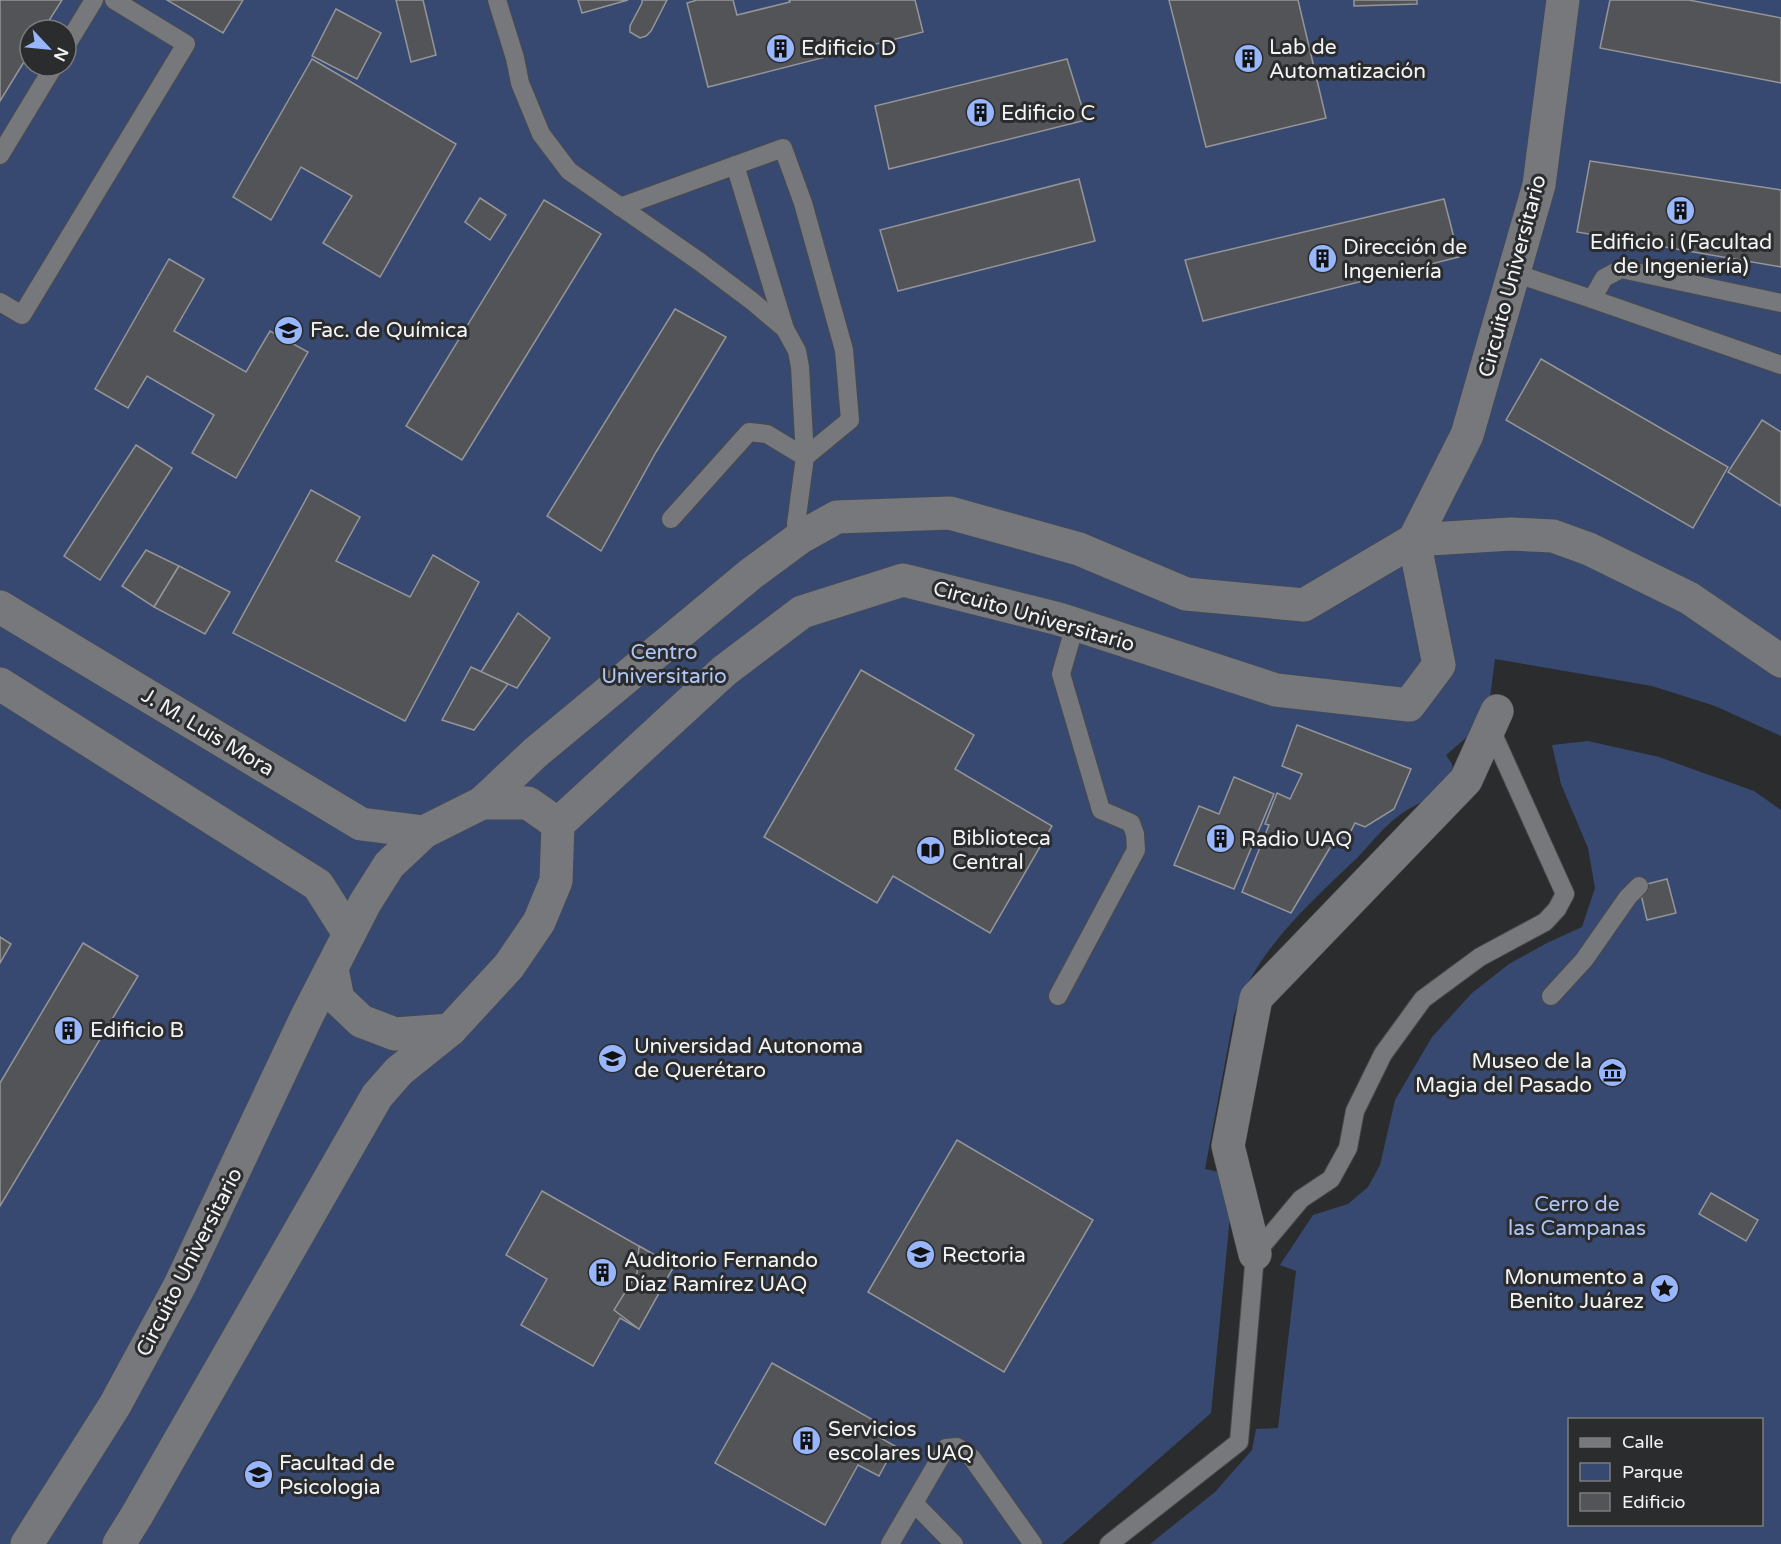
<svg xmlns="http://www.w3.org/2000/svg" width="1781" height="1544" viewBox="0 0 1781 1544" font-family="'Varela Round',sans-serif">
  <rect width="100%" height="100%" fill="#2b2c2e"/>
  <g fill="#384971" fill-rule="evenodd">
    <path d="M 0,0 L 1781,0 L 1781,736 L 1715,706 L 1652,686 L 1495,659 L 1487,720 L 1446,755 L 1452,764 L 1455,780 C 1440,795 1421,801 1404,812 C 1387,823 1372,842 1358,857 C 1309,904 1257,949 1234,1015 L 1205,1169 L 1234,1175 L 1211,1413 L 1062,1544 L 0,1544 ZM 30,30 L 66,30 L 66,66 L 30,66 Z"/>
    <path d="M 1588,741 L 1659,757 L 1754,791 L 1781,810 L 1781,1544 L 1150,1544 L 1215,1492 L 1252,1450 L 1256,1429 L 1278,1428 L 1296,1271 L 1280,1265 L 1313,1215 L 1348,1204 L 1368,1187 L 1380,1165 L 1395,1100 L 1432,1037 L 1472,993 L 1509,964 L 1547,943 L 1582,927 L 1595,888 L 1588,848 L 1561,784 L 1552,745 ZM 1570,1420 L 1762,1420 L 1762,1524 L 1570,1524 Z"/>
  </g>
  <g fill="#535457" stroke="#949598" stroke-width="1.5">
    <polygon points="0,0 62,0 43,30 30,30 30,52 0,101"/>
    <polygon points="167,0 243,0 223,33"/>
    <polygon points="396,0 423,0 436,55 411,62"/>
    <polygon points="578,0 628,0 582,13"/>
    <polygon points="642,0 667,0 651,31 646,36 640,38 630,32 630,26 642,3"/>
    <polygon points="697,0 733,0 737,15 790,2 789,0 915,0 923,32 708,87 687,3"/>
    <polygon points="1169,0 1298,0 1326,118 1206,147"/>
    <polygon points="1354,0 1417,0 1417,4 1354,6"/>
    <polygon points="1610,0 1689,0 1781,18 1781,83 1600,48"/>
    <polygon points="336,9 381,33 357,79 312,56"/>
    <polygon points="312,59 456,144 380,277 323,243 352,196 301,167 271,220 233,197"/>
    <polygon points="1067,59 1086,120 889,169 875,106"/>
    <polygon points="1590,161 1781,190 1781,267 1577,232"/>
    <polygon points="1079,179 1095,241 898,291 880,230"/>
    <polygon points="480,198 506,215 490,240 465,222"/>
    <polygon points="1444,199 1459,257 1203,321 1185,260"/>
    <polygon points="544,200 601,234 462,460 406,426"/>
    <polygon points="169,259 204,279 174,331 246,372 270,331 308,352 236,478 192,453 214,415 147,376 128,408 95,389"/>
    <polygon points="675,309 726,337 656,452 601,551 547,516"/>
    <polygon points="1541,359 1728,467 1693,528 1506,420"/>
    <polygon points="1762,420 1781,432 1781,506 1728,472"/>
    <polygon points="136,445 172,468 100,580 64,556"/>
    <polygon points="311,490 360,517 336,561 410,597 433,555 479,582 405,721 233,633"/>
    <polygon points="146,550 179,566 154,607 122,586"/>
    <polygon points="179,566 230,592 205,634 154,607"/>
    <polygon points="518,613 550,638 517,688 481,672"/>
    <polygon points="471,667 508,684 474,730 442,720"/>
    <polygon points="861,670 974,735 955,769 1052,826 990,933 893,876 877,903 764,837"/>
    <polygon points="1297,725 1411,769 1394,809 1365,827 1355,823 1347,839 1337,836 1291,913 1242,892 1269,825 1265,824 1277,793 1290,799 1302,774 1282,766"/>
    <polygon points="1234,777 1274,794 1234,889 1174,865 1199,806 1219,814"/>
    <polygon points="1667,879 1676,913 1647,920 1639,886"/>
    <polygon points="0,937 11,944 0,963"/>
    <polygon points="83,943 138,976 0,1206 0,1083"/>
    <polygon points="957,1140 1093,1220 1004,1372 868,1292"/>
    <polygon points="542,1191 674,1266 639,1329 620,1318 593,1366 521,1325 547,1279 506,1255"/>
    <polygon points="1711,1193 1758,1220 1746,1241 1699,1214"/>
    <polygon points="639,1246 674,1266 639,1329 614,1310 637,1273"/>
    <polygon points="772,1363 882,1425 877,1436 895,1446 879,1476 858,1465 825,1525 715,1463"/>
  </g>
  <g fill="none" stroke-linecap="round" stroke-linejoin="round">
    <defs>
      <g id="lane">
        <polyline points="497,0 515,58 520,83 541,134 569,171 700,262 752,301 785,329 797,351 800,367 805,457 796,524 801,537"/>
        <polyline points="66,46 94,0"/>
        <polyline points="0,155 54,66"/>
        <polyline points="735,165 785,329"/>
        <polyline points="620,207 783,148 803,203 844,350 850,420 805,457 767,434 749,432 671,519"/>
        <polyline points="1514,273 1592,299"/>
        <polyline points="0,302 22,315 186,44 114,0"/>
        <polyline points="1781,303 1621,269 1604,278 1592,299 1781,365"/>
        <polyline points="1058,996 1136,850 1135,834 1131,823 1101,810 1061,674 1075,625"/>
        <polyline points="1551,996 1584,960 1628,897 1639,886"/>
        <polyline points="915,1504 954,1544"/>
        <polyline points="890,1544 946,1448 957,1447 972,1458 1033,1544"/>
        <polyline points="1109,1544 1239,1442 1255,1254 1301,1199 1331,1179 1348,1148 1355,1111 1383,1054 1423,999 1480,957 1545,922 1557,909 1565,894 1492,732 1494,724"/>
      </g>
      <g id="street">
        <polyline points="0,607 361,824 424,832"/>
        <polyline points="0,684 318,885 349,934"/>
        <polyline points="482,803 535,753 752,573 801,537 837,517 950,513 1079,549 1186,594 1304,605 1414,540 1511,534 1553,536 1589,549 1689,598 1781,661"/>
        <polyline points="558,824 724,671 802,612 903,580 1059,619 1276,690 1409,705 1439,665 1414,540 1467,435 1539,185 1563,0"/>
        <polyline points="1255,1254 1228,1146 1256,998 1466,780 1497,711"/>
        <polyline points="27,1544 115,1405 180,1285 307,1016 365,903 389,865 424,832 482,803 528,803 558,824 556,881 539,922 509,966 450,1030 395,1034 361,1021 338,999 332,969"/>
        <polyline points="119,1544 137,1515 377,1096 399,1071 450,1030"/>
      </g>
    </defs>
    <use href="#lane" stroke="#494a4c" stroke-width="20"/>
    <use href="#street" stroke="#494a4c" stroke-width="34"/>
    <use href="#lane" stroke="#77787b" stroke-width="18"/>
    <use href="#street" stroke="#77787b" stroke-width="33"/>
  </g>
  <defs>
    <symbol id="building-disc" viewBox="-11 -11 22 22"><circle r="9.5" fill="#97b6fd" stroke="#2b2c2e"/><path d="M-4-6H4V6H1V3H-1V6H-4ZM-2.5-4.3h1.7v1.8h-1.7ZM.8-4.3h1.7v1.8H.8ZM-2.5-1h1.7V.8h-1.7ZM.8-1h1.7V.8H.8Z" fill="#111"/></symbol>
    <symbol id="school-disc" viewBox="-11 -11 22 22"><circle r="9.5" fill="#97b6fd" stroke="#2b2c2e"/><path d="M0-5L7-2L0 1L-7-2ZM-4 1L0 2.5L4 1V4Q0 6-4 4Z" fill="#111"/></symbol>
    <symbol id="library-disc" viewBox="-11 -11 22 22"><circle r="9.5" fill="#97b6fd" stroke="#2b2c2e"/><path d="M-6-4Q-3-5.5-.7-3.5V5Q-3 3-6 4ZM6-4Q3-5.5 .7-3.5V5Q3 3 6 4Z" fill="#111"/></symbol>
    <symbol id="university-disc" viewBox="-11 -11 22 22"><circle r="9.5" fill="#97b6fd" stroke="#2b2c2e"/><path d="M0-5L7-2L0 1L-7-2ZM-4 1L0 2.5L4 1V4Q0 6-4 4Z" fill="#111"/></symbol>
    <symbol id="museum-disc" viewBox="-11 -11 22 22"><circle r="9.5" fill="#97b6fd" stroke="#2b2c2e"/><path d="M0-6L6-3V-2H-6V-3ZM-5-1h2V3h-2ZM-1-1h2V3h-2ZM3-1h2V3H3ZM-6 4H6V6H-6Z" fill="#111"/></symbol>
    <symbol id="sight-disc" viewBox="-11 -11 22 22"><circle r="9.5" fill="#97b6fd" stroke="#2b2c2e"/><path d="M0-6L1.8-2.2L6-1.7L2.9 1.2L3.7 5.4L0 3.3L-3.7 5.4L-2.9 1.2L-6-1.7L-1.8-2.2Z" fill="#111"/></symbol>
  </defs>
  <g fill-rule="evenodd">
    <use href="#building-disc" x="764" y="32" width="33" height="33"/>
    <use href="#building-disc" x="1232" y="42" width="33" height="33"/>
    <use href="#building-disc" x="964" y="96" width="33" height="33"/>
    <use href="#building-disc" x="1664" y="194" width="33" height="33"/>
    <use href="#building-disc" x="1306" y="242" width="33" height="33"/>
    <use href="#school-disc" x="272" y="314" width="33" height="33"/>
    <use href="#building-disc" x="1204" y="822" width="33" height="33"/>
    <use href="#library-disc" x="914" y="834" width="33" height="33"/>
    <use href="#building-disc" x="52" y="1014" width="33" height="33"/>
    <use href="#university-disc" x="596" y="1042" width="33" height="33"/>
    <use href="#museum-disc" x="1596" y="1056" width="33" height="33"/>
    <use href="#school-disc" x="904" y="1238" width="33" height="33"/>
    <use href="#building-disc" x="586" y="1256" width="33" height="33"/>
    <use href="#sight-disc" x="1648" y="1272" width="33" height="33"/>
    <use href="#building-disc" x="790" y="1424" width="33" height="33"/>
    <use href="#school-disc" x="242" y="1458" width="33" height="33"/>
  </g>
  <g text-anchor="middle" stroke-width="6" stroke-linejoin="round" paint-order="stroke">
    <g font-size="21" fill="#f3f4f5" stroke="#2b2c2e" text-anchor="start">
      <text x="1269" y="54">Lab de<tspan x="1269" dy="24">Automatización</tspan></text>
      <text x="801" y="55">Edificio D</text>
      <text x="1001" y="120">Edificio C</text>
      <text x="1681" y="249" text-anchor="middle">Edificio i (Facultad<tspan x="1681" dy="24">de Ingeniería)</tspan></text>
      <text x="1343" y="254">Dirección de<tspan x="1343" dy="24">Ingeniería</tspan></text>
      <text x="310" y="337">Fac. de Química</text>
      <text x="952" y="845">Biblioteca<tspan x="952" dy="24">Central</tspan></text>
      <text x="1241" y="846">Radio UAQ</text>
      <text x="90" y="1037">Edificio B</text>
      <text x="634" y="1053">Universidad Autonoma<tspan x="634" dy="24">de Querétaro</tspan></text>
      <text x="1592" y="1068" text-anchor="end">Museo de la<tspan x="1592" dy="24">Magia del Pasado</tspan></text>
      <text x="942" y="1262">Rectoria</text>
      <text x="624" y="1267">Auditorio Fernando<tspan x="624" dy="24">Díaz Ramírez UAQ</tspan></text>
      <text x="1644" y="1284" text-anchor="end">Monumento a<tspan x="1644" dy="24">Benito Juárez</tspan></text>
      <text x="828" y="1436">Servicios<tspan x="828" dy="24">escolares UAQ</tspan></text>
      <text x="279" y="1470">Facultad de<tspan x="279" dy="24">Psicologia</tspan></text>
    </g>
    <g font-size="21" fill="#f3f4f5" stroke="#2b2c2e">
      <text transform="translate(1512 276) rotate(-75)" y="7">Circuito Universitario</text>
      <text transform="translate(1034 616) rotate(16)" y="7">Circuito Universitario</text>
      <text transform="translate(208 732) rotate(31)" y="7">J. M. Luis Mora</text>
      <text transform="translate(189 1262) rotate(-63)" y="7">Circuito Universitario</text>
    </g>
    <g font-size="21" fill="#b0c6f6" stroke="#2b2c2e">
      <text x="664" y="659">Centro<tspan x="664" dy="24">Universitario</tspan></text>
      <text x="1577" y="1211">Cerro de<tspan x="1577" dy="24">las Campanas</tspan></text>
    </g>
  </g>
  <rect x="1568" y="1418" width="195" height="108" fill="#2b2c2e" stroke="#7b7c7e" stroke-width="1.5"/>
  <rect x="1580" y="1438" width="30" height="9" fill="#77787b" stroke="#7b7c7e" stroke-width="1.5"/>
  <text x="1622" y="1448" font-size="18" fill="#f3f4f5">Calle</text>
  <rect x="1580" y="1463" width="30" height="18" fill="#384971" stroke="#7b7c7e" stroke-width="1.5"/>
  <text x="1622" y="1478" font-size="18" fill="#f3f4f5">Parque</text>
  <rect x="1580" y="1493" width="30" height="18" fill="#535457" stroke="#7b7c7e" stroke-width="1.5"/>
  <text x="1622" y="1508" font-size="18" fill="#f3f4f5">Edificio</text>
  <g transform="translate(48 48) rotate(116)"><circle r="28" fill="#2b2c2e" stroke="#7b7c7e" stroke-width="1.5"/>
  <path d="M0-4.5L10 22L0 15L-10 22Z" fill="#97b6fd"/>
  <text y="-9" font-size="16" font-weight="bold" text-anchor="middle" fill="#f3f4f5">N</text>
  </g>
</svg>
